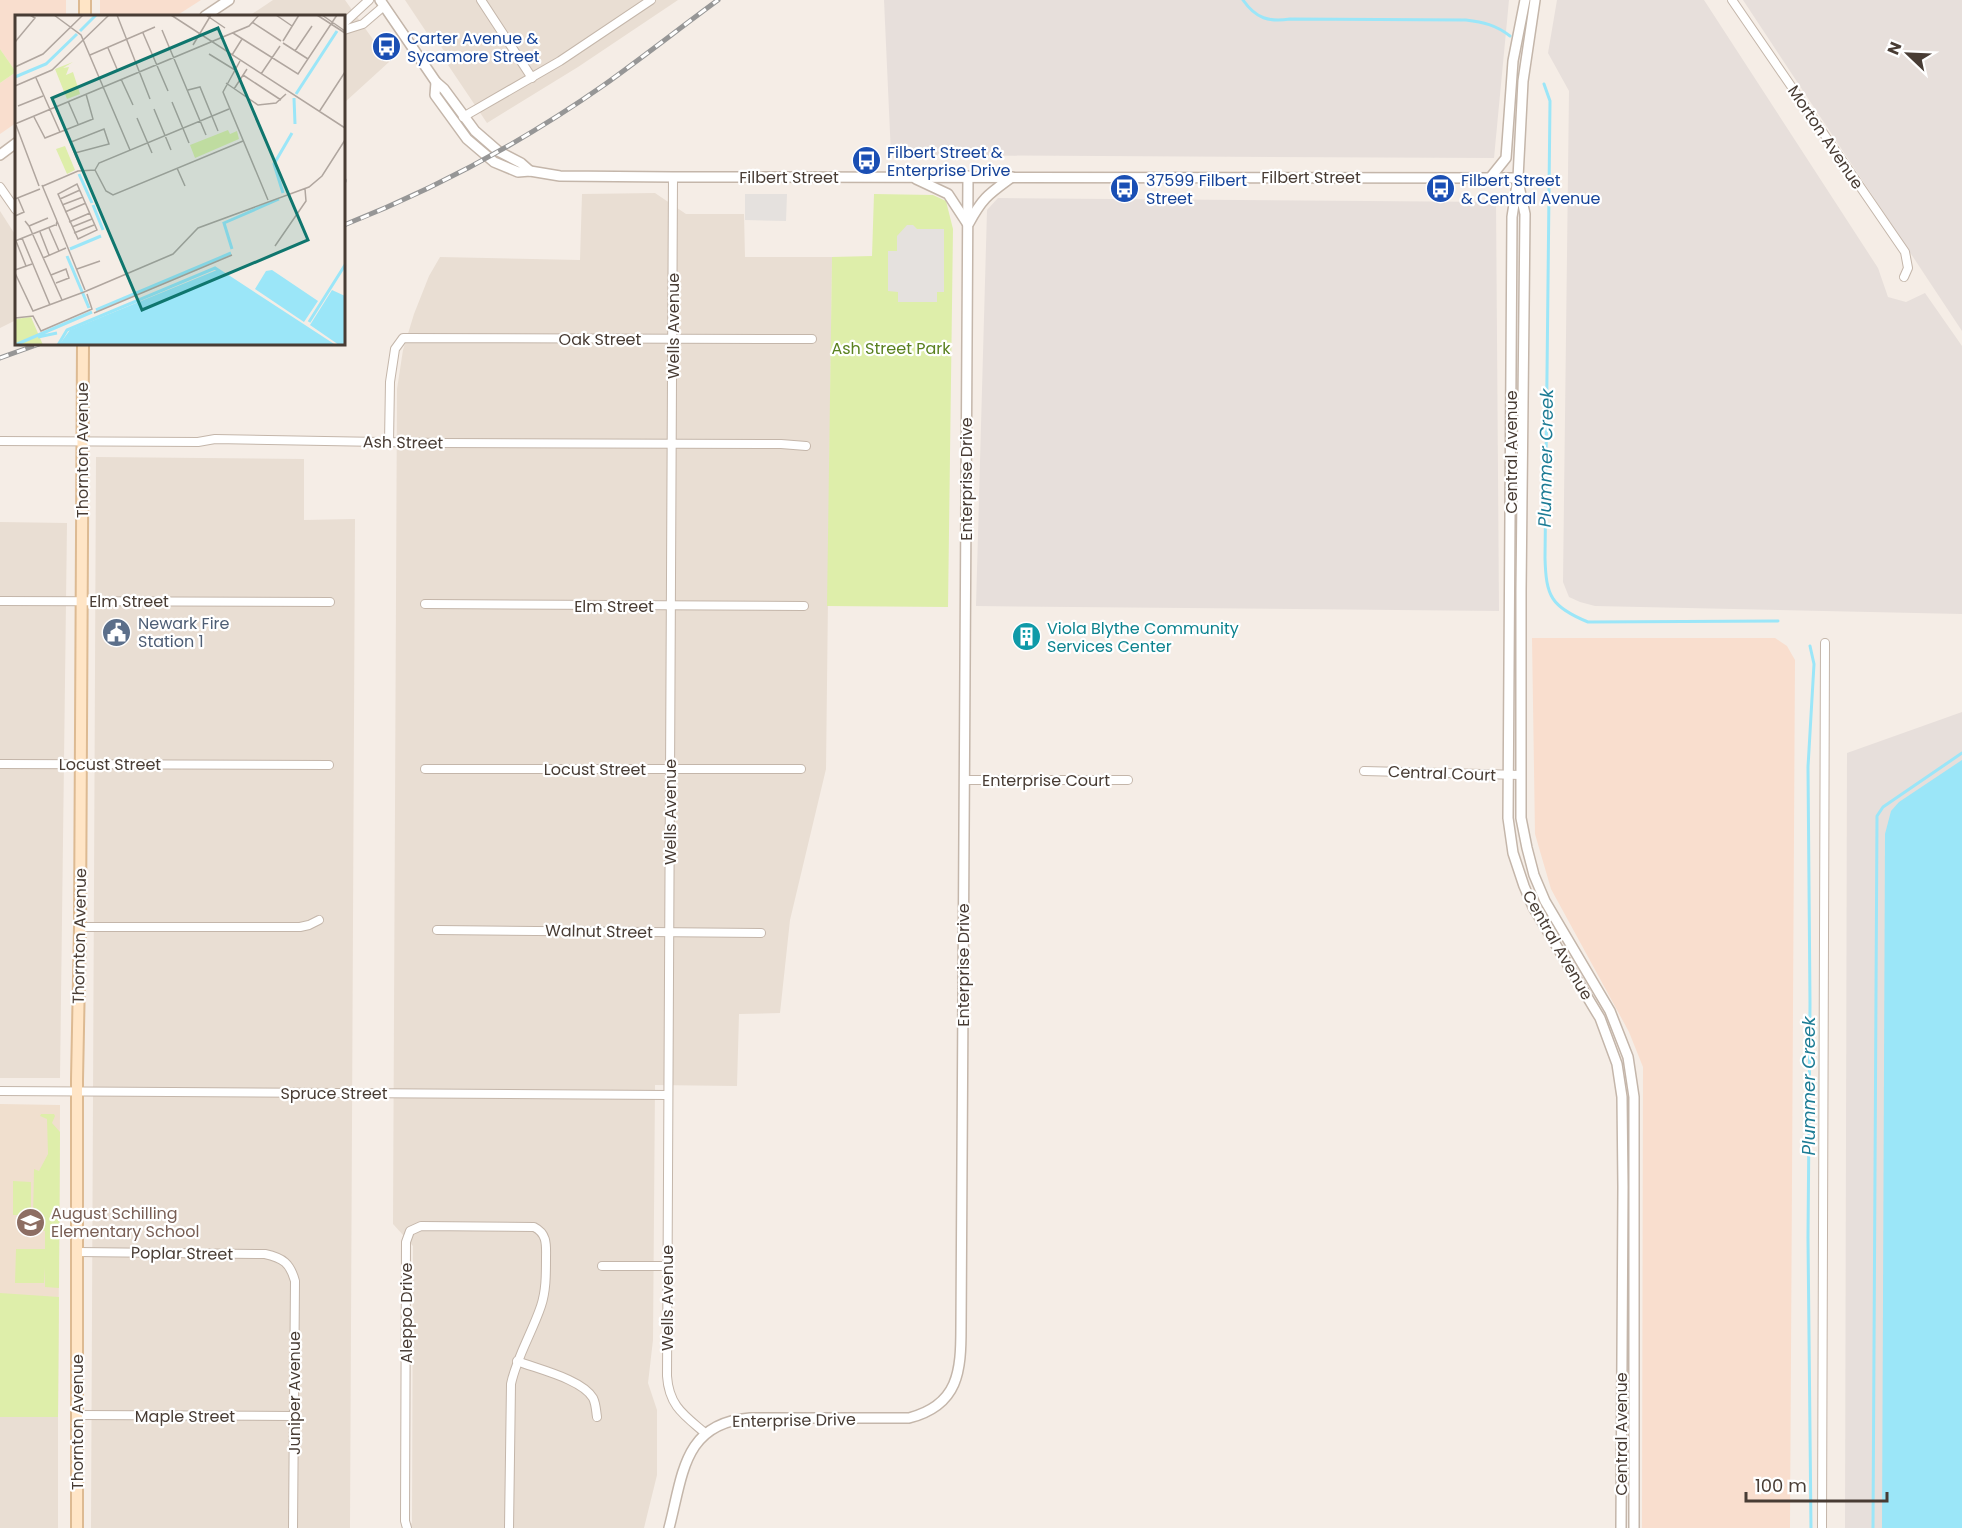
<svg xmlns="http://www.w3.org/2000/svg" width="1962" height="1528" viewBox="0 0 1962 1528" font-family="Poppins,sans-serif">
  <rect width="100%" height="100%" fill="#f5ede6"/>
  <g fill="#e9ded3">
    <polygon points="273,0 345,0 389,62 344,103 344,16 249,16"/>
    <polygon points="405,0 678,0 578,67 487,123 448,65 451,62 433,34 429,36"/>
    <polygon points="655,193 686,214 744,214 745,257 832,257 826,769 790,920 780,1013 739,1014 737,1086 655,1085 653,1340 648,1383 657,1410 657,1475 644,1528 405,1528 412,1523 413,1246 393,1224 397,389 403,350 414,314 429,276 440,257 580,260 582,194"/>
    <polygon points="0,211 16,236 16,320 0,328"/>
    <polygon points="96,457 304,459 304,520 355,519 350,1528 91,1528"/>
    <polygon points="0,522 67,523 60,1078 0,1078"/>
    <rect x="0" y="1417" width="58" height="111"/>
  </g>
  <g fill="#f9dece">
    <polygon points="0,0 66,0 66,16 16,16 16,72 0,49"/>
    <polygon points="100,0 201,0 176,16 100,16"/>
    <polygon points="16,72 16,123 0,134 0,83"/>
    <polygon points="1532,638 1775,638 1787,646 1795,660 1790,1528 1642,1528 1643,1067 1629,1032 1551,889 1535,834"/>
  </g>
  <g fill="#e7dfdb">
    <polygon points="884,0 1509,0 1494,158 891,155"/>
    <polygon points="1557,0 1704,0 1878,268 1888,297 1906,302 1925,293 1962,346 1962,614 1595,606 1580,602 1569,597 1563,582 1569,91 1548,53"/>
    <polygon points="1743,0 1962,0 1962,331"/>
    <polygon points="998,198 1496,202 1499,611 976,606 987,210"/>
    <polygon points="1962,712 1962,1528 1845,1528 1847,753"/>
  </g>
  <polygon fill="#f0dfce" points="0,1104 60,1105 58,1417 0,1417"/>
  <g fill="#deeeaa">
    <polygon points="0,49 16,72 0,83"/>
    <polygon points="874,194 933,195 946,201 953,229 948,607 827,606 832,257 872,256"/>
    <polygon points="41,1114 54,1114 55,1116 52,1123 60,1132 59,1288 45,1287 45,1268 44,1283 15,1283 16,1249 45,1249 45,1231 35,1230 35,1218 33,1217 34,1169 39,1171 48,1154 47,1119 40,1116"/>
    <polygon points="13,1181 31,1182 31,1215 13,1215"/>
    <polygon points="0,1293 59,1297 58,1417 0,1417"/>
  </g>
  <g fill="#e5e1de">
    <polygon points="745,194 787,194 786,221 745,220"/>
    <polygon points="907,225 913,225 917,229 944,229 944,292 937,292 937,302 898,302 898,292 888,291 888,251 897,251 897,236"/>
  </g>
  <polygon fill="#9be6f8" points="1962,760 1962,1528 1882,1528 1885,834 1891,811 1899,802"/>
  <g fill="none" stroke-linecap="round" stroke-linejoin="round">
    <g stroke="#9be6f8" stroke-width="3">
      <path d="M 1243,0 C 1256,19 1269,22 1290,19 L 1466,20 C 1483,22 1496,25 1510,36"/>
      <path d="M 1544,84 L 1550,101 L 1545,558 C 1546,596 1551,607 1588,622 L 1778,621"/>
      <polyline points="1810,646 1814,664 1808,767 1810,1004 1808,1238 1811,1528"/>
      <polyline points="1873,1528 1877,816 1883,807 1962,753"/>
    </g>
    <defs>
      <g id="minor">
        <polyline points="481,0 532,78"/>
        <polyline points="1732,0 1905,252 1908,268 1904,277"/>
        <polyline points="344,23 369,0"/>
        <polyline points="344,30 363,24 384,6"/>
        <polyline points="463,117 560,61 651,0"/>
        <path d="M 673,177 L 667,1376 C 669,1406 684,1415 705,1433"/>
        <polyline points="0,187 16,210"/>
        <polyline points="0,441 198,442 215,439 438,443 781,444 806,446"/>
        <polyline points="389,442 390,382 395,349 403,338 812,339"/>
        <polyline points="0,601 330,602"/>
        <polyline points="425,604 804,606"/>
        <polyline points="0,764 329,765"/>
        <polyline points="425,769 801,769"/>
        <polyline points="1364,771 1521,775"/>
        <polyline points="964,780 1128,780"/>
        <polyline points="80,927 300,927 309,925 319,920"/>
        <polyline points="437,930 761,933"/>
        <polyline points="0,1091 668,1095"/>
        <path d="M 78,1252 L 265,1254 C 283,1258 290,1263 295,1281 L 293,1528"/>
        <polyline points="602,1266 667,1266"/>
        <path d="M 517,1361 C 537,1369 582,1379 593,1398 C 596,1404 596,1411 597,1417"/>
        <polyline points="77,1415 293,1416"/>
        <path d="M 407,1528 L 405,1521 L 406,1242 L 410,1231 L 421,1226 L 534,1227 C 548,1234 546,1246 546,1259 C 546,1275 546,1291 541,1306 C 532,1333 517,1356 511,1384 L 509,1528"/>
        <polyline points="1822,1528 1825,643"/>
      </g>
      <g id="tertiary">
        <polyline points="380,0 436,82 444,89 475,131 498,151 521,163 530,171"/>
        <polyline points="1535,0 1523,81 1518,178 1512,217 1508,818 1513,853 1524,886 1533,907 1600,1018 1617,1064 1622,1097 1623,1187 1621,1528"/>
        <polyline points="205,16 229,0"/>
        <polyline points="436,82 435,95 467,139 494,162 518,172 530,171 560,176 673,177 1518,178"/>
        <polyline points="0,155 16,143"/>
        <polyline points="1490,178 1506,158 1513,61 1525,0"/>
        <polyline points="916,179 948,194 967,223"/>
        <polyline points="1519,186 1525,214 1521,590 1521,818 1527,848 1534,875 1545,901 1610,1011 1628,1057 1634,1097 1634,1528"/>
        <path d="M 969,223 C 983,197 989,194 1012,177"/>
        <path d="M 669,1528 C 683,1475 683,1423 750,1418 L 909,1418 C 959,1405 961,1371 961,1327 L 968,176"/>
      </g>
      <g id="secondary">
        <polyline points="85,0 85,16"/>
        <polyline points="77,1528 77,1080 80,927 83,344"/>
      </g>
    </defs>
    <use href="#minor" stroke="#c4b6aa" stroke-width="10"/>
    <use href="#tertiary" stroke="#c4b6aa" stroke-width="12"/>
    <use href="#secondary" stroke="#ddba92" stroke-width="14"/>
    <use href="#minor" stroke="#fff" stroke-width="8"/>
    <use href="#tertiary" stroke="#fff" stroke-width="9"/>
    <use href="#secondary" stroke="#ffe5c6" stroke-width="10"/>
    <defs>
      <g id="rail">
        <polyline points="344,181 344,180"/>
        <path d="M 344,225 C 435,189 524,141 604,85 C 643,57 680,28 718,0"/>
        <polyline points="0,358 39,344"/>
      </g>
    </defs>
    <use href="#rail" stroke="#969696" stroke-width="5"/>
    <use href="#rail" stroke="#fff" stroke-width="3" stroke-dasharray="9" stroke-linecap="butt"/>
  </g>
  <defs>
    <symbol id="bus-disc" viewBox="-11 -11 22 22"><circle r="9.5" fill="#1a4fb4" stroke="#fff"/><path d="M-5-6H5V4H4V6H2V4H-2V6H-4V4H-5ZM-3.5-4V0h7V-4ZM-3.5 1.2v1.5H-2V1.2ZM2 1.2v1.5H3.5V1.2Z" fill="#fff"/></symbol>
    <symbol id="civic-disc" viewBox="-11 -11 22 22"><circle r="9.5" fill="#5c6f8a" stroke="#fff"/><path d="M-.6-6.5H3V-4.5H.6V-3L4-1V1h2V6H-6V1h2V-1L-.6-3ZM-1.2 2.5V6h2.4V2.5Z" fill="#fff"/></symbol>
    <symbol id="building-disc" viewBox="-11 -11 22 22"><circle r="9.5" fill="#0f9aa8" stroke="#fff"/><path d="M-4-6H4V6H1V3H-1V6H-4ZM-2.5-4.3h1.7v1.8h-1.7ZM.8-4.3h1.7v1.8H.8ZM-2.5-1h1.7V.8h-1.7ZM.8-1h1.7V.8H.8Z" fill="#fff"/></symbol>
    <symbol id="school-disc" viewBox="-11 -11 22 22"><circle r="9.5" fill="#8d6e63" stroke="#fff"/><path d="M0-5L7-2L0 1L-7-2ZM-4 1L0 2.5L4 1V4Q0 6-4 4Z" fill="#fff"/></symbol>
  </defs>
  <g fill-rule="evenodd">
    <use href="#bus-disc" x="370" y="30" width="33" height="33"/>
    <use href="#bus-disc" x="850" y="144" width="33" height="33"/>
    <use href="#bus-disc" x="1108" y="172" width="33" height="33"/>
    <use href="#bus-disc" x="1424" y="172" width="33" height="33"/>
    <use href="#civic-disc" x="100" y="616" width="33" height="33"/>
    <use href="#building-disc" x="1010" y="620" width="33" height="33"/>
    <use href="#school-disc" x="14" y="1206" width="33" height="33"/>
  </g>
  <g text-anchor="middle" stroke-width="4.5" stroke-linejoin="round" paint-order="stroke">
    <g font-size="16" fill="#164399" stroke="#fff" text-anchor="start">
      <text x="407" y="44">Carter Avenue &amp;<tspan x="407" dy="18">Sycamore Street</tspan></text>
      <text x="887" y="158">Filbert Street &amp;<tspan x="887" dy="18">Enterprise Drive</tspan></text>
      <text x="1146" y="186">37599 Filbert<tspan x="1146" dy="18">Street</tspan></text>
      <text x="1461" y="186">Filbert Street<tspan x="1461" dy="18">&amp; Central Avenue</tspan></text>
    </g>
    <g font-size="16" fill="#483c34" stroke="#fff">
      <text transform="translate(1826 137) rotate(56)" y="6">Morton Avenue</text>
      <text x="789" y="183">Filbert Street</text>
      <text x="1311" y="183">Filbert Street</text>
      <text transform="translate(673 326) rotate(-90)" y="6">Wells Avenue</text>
      <text x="600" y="345">Oak Street</text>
      <text transform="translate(403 442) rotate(1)" y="6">Ash Street</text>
      <text transform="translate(82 450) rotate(-90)" y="6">Thornton Avenue</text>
      <text transform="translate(1511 452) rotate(-90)" y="6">Central Avenue</text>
      <text transform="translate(966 479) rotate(-90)" y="6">Enterprise Drive</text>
      <text x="129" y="607">Elm Street</text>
      <text x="614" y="612">Elm Street</text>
      <text x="110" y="770">Locust Street</text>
      <text x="595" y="775">Locust Street</text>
      <text transform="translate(1442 773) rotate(2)" y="6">Central Court</text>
      <text x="1046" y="786">Enterprise Court</text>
      <text transform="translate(670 812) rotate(-90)" y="6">Wells Avenue</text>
      <text transform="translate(599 931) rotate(1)" y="6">Walnut Street</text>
      <text transform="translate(79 936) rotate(-89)" y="6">Thornton Avenue</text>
      <text transform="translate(1558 945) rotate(60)" y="6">Central Avenue</text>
      <text transform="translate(963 965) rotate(-90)" y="6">Enterprise Drive</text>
      <text x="334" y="1099">Spruce Street</text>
      <text transform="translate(182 1253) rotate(1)" y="6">Poplar Street</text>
      <text transform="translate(667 1298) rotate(-90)" y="6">Wells Avenue</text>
      <text transform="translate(406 1313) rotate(-90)" y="6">Aleppo Drive</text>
      <text transform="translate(294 1393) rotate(-90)" y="6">Juniper Avenue</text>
      <text x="185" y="1422">Maple Street</text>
      <text transform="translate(794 1420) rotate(-1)" y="6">Enterprise Drive</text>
      <text transform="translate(77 1422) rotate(-90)" y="6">Thornton Avenue</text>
      <text transform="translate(1621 1434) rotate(-90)" y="6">Central Avenue</text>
    </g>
    <g font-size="16" fill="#5a8120" stroke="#fff">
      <text x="891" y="354">Ash Street Park</text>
    </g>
    <g font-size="16" fill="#4e5e75" stroke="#fff" text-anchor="start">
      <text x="138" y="629">Newark Fire<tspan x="138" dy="18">Station 1</tspan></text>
    </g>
    <g font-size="16" fill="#0d838f" stroke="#fff" text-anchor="start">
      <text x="1047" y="634">Viola Blythe Community<tspan x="1047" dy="18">Services Center</tspan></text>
    </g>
    <g font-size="16" fill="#785e54" stroke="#fff" text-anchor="start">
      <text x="51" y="1219">August Schilling<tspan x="51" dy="18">Elementary School</tspan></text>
    </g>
    <g font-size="18" font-style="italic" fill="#1d7c95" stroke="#fff">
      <text transform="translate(1546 458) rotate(-89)" y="6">Plummer Creek</text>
      <text transform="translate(1809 1086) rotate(-90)" y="6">Plummer Creek</text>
    </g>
  </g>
  <g transform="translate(15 15)">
    <rect width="330" height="330" fill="#f5ede6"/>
    <path d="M 58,47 L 48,53 L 54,52 L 51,60 L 58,57 L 65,79 L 52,84 L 40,54 ZM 213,115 L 215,119 L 222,116 L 224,124 L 180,143 L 175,130 ZM 50,131 L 60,155 L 52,159 L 41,134 ZM 16,302 L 28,330 L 0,330 L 0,304 Z" fill="#deeeaa"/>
    <path d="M 202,255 L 317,330 L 44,330 L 55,315 ZM 257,255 L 303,286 L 289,307 L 240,274 L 251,256 ZM 317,275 L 330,281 L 330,330 L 324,330 L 295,310 Z" fill="#9be6f8"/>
    <path fill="none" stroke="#9be6f8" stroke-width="3" d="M 65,16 L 81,0M 0,62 L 31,49 L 62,19M 281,79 L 322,16M 279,83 L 280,109M 64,159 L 77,188M 268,178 L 259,149 L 277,118M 78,190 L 88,215M 55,234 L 86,221M 217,234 L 209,208 L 264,184M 52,241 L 74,293M 81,295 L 216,238M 294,307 L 330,250M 23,322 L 42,318M 0,330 L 77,297M 43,330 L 52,315 L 200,253 L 318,330"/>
    <path fill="none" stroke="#b0a69f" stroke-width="1.5" d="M 39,0 L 66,20 L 115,135M 102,0 L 135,84M 156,0 L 330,113M 191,0 L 210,13M 261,0 L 277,11M 302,0 L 330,18M 307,0 L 330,16M 237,7 L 266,26M 147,15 L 191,120M 128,18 L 153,76M 218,18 L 283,59 L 322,0M 268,26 L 284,0M 0,27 L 20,3 L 15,0M 268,28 L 293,44M 178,30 L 196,0M 93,33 L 102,54M 280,36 L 297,11M 194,39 L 220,55M 75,40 L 140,12M 217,40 L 227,24M 225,46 L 208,77 L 253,185M 0,52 L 28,39 L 68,0M 246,59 L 265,31M 228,60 L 266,85M 21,63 L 45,117M 106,64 L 118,90M 211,68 L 243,90 L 261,88 L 271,79M 0,71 L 37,55 L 94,0M 219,74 L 232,54M 173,75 L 185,72 L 203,116M 53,86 L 63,109M 157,87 L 174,128M 3,91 L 28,81M 139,94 L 156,135M 304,97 L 330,57M 19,102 L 30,123 L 78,104 L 71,79M 122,103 L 137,138M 0,109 L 234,11 L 244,0M 1,110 L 24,171M 60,138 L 94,129 L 89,114 L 56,127 L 56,129 L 64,149 L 66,152 L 67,155M 162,153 L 170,171M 80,155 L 91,176 L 98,180 L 228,126M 80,155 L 84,148 L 214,94M 62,169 L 82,215 L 63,224 L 43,179 ZM 27,170 L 42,206M 28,171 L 63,156 L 80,155M 0,184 L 25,174M 45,184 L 65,175M 47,190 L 68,182M 50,197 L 71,188M 0,201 L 9,197 L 3,183M 10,206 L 14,211 L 33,203M 54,207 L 75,198M 14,211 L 47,285M 41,211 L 42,206 L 70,275M 57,212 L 77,204M 34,213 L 44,236M 25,217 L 34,240M 59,218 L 79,210M 7,223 L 35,290M 0,226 L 40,210M 1,226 L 11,251M 260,231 L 291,186 L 290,174M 28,243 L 51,233M 62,254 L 85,246M 0,255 L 17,249M 0,258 L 18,296 L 69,277M 36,260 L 51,254 L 54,263 L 41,268M 69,277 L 158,239 L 183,213 L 294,172 L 307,161 L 330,125M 79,298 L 217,240M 0,303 L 18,301 L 26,316 L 77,294 L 72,279"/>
    <path fill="#0f766e" fill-opacity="0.15" stroke="#0f766e" stroke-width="3" d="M 203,13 L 293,225 L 127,295 L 37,83 Z"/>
    <rect width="330" height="330" fill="none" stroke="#483c34" stroke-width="3"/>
  </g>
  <g transform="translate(1908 54) rotate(293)" stroke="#ffffff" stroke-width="4.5" paint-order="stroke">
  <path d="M0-4.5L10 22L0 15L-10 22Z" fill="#483c34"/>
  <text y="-9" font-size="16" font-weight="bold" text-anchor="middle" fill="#483c34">N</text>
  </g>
  <path d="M1746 1492v9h141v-9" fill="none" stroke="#483c34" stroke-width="3"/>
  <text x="1755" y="1492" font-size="18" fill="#483c34" stroke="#ffffff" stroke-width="4.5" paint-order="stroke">100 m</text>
</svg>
